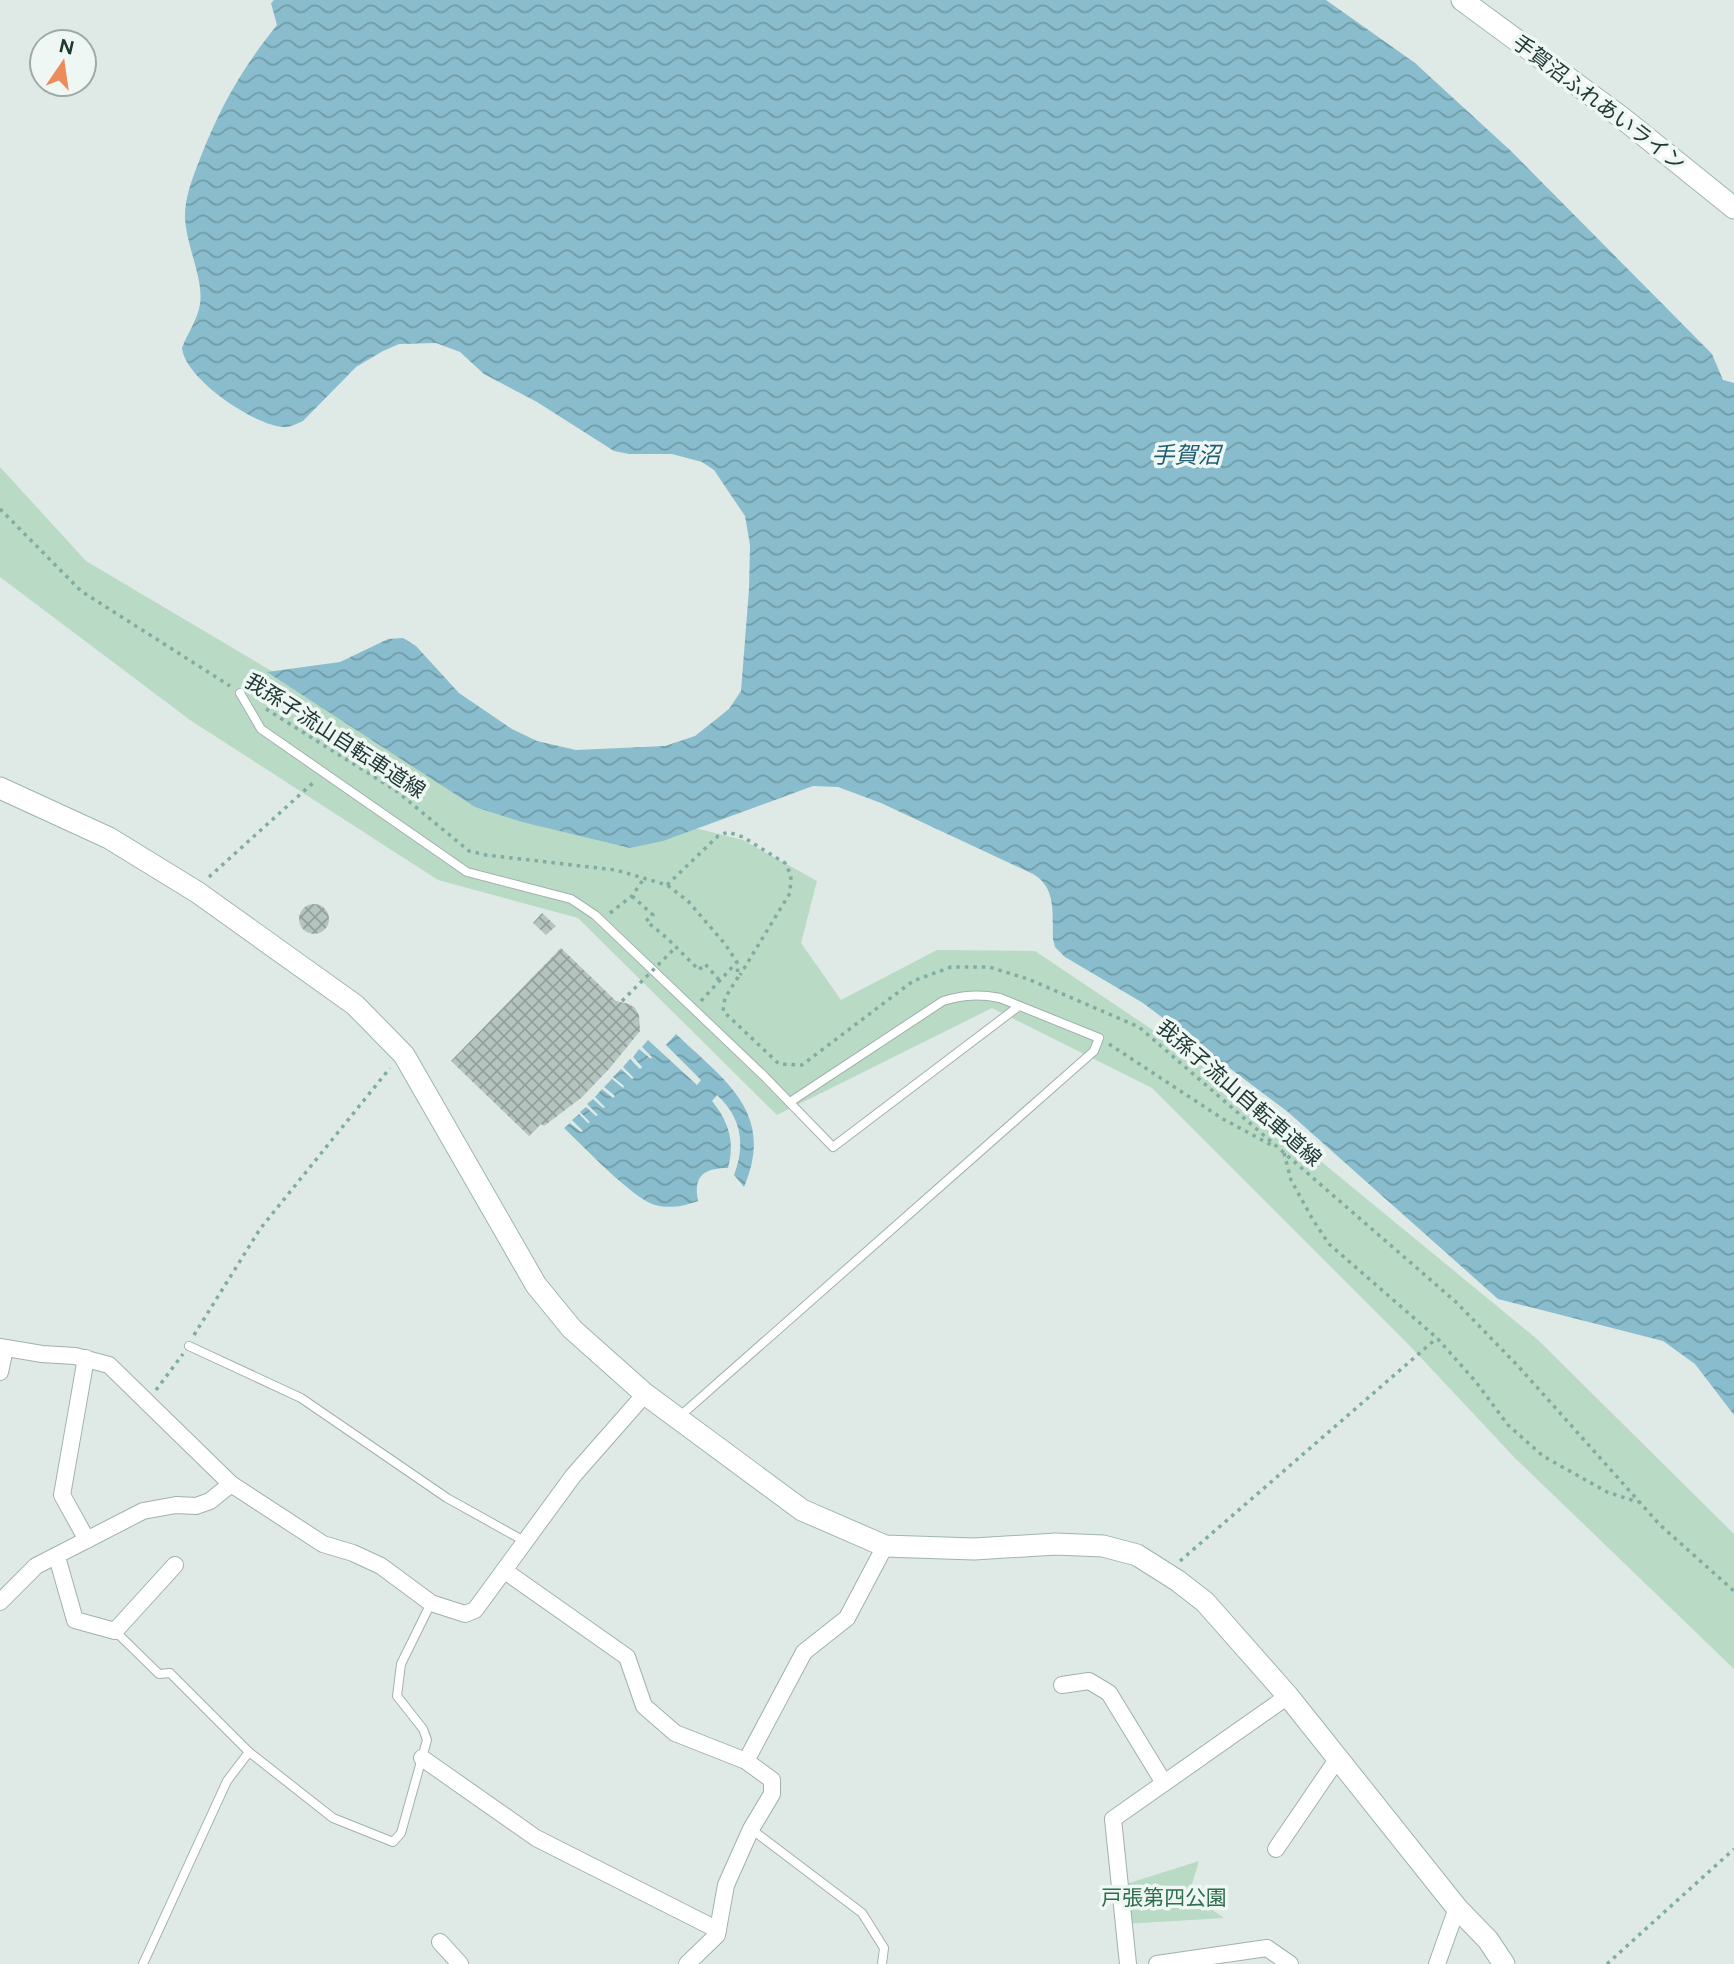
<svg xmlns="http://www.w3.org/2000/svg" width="1734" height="1964" viewBox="0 0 1734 1964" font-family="Figtree,'Noto Sans JP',sans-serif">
  <defs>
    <pattern id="water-waves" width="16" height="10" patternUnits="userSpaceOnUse" patternTransform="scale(1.75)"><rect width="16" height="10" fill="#89bdcd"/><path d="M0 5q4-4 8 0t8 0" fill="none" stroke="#709ba7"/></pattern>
    <pattern id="building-cross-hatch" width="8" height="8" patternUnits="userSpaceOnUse" patternTransform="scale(1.75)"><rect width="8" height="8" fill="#b5c4bf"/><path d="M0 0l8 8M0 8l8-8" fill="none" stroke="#93a09c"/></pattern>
  </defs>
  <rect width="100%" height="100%" fill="#dfeae6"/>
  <g fill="#b9dac5">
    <polygon points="0,467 86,561 422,760 743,840 817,881 801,943 841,1000 937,950 1035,951 1199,1061 1537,1339 1734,1534 1734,1669 1514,1457 1409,1345 1152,1088 992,1008 777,1115 578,918 438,880 190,720 0,577"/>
    <polygon points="1199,1861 1189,1894 1224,1918 1124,1924 1120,1886"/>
  </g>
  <g fill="url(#water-waves)">
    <path d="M 274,0 L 1326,0 L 1415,63 L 1511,151 L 1712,354 L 1723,380 L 1734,383 L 1734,1415 L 1695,1364 L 1663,1341 L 1498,1299 L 1288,1112 L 1143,1003 L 1065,957 L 1055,947 L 1053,939 C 1052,914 1057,888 1033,874 L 881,803 L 838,787 L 813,786 L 663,841 L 630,848 L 522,822 L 475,807 L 267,672 L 340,662 L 388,639 L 403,638 L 416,646 L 459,693 L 512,729 L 537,741 L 576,750 L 665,746 L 695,736 L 729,709 L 741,691 L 749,589 L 750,545 L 745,516 L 714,470 L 702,462 L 672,454 L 629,454 L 614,451 L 537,402 L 484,374 L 460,352 L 436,343 L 399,344 L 383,351 L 356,367 L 303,421 C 296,424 290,428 282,427 C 253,424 185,379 182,348 C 187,334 198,319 200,304 C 204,278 185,244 185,215 C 185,198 192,179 198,164 C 219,109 240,71 277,25 L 271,3 Z"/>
    <path d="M 676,1034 C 724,1080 776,1112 744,1187 L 734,1175 C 746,1144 741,1117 717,1095 L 712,1101 C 729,1122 735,1142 728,1168 C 704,1168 693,1176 698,1201 C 685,1206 669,1209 655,1205 C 632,1198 584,1147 564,1128 L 570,1123 L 581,1132 L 583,1131 L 572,1120 L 579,1114 L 588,1123 L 590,1122 L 580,1112 L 586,1107 L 596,1116 L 598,1115 L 587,1104 L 593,1099 L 603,1108 L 605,1107 L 595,1097 L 602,1089 L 613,1098 L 615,1096 L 604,1087 L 612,1079 L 623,1088 L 624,1086 L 613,1077 L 621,1069 L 632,1079 L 634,1078 L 623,1067 L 630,1059 L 640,1069 L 642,1067 L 633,1057 L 639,1049 L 651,1059 L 652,1057 L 642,1047 L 648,1040 L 697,1085 L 701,1080 L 666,1045 Z"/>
  </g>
  <g fill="url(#building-cross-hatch)">
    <circle cx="314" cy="919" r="15"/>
    <polygon points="542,913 556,926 546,935 533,923"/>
    <polygon points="561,948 616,1001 629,1004 635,1008 639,1015 640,1031 609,1069 581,1098 544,1126 541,1124 529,1136 451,1061"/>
  </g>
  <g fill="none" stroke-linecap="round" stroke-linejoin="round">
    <defs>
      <g id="lane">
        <polyline points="240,693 261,729 467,872 571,899 595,915 764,1076 833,1147 1019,1006"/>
        <polyline points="189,1346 301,1398 447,1498 526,1542"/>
        <path d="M 679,1417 L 1094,1051 L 1099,1038 L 1000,998 C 979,994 963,995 943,1001 L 790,1102"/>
        <polyline points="115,1631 159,1674 170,1673 249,1752 333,1818 393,1842 401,1833 427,1740 423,1729 397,1696 401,1664 431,1603"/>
        <polyline points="751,1829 862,1913 884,1948 882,1964"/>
        <polyline points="143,1964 227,1781 249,1752"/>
      </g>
      <g id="street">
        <polyline points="0,1347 42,1354 75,1356 109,1365 231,1484 323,1544 353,1553 381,1566 431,1603 465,1614 475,1610 573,1476 645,1394"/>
        <polyline points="86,1358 62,1495 87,1540"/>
        <polyline points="0,1372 5,1349"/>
        <polyline points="57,1557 75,1620 115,1631 175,1565"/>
        <polyline points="505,1571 627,1657 644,1706 675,1733 746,1761 772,1780 772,1794 751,1829 726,1885 717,1935 687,1964"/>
        <polyline points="0,1602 36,1566 143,1511 176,1505 196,1506 210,1501 231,1484"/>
        <polyline points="1062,1685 1089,1681 1109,1693 1164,1783"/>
        <polyline points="422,1758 536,1838 718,1930"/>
        <polyline points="746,1761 804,1652 847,1618 885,1546"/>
        <polyline points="1276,1849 1338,1758"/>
        <polyline points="440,1942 460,1964"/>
        <polyline points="1128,1964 1113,1819 1288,1696"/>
        <polyline points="1157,1964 1267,1948 1290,1964"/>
        <polyline points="1437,1964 1457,1908"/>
      </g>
      <g id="secondary">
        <polyline points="1462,0 1621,117 1734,208"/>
        <polyline points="0,788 109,838 197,892 355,1005 404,1055 536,1285 572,1329 645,1394 802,1510 885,1546 974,1549 1056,1544 1103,1546 1137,1555 1178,1581 1205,1602 1288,1696 1457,1908 1488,1940 1504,1964"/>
      </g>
    </defs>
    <use href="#lane" stroke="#a2b1ad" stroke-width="10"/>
    <use href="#street" stroke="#a2b1ad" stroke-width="18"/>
    <use href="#secondary" stroke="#9fb5af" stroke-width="23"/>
    <g stroke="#81aca2" stroke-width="3.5" stroke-dasharray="3.5 5" stroke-linecap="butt">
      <polyline points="0,509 81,591 230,686"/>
      <polyline points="266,709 395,790 469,851 486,855 616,870 667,885 688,901 725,944 737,962 738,977 725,998 723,1011 779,1064 802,1065 913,981 951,967 989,967 1028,979 1139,1027 1456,1302 1518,1366 1660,1525 1734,1591"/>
      <polyline points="209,877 315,781"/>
      <polyline points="667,885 718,836 728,832 743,837 785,863 791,875 790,893 740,975"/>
      <polyline points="632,896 653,915 646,921 667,938 699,970 705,964 720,981"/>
      <polyline points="610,913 632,896 645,877"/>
      <polyline points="701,1001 736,963"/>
      <polyline points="1109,1044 1223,1119 1275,1147"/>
      <polyline points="1284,1153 1291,1180 1313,1220 1329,1244 1437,1338 1476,1382 1508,1425 1543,1456 1607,1492 1638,1502"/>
      <polyline points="194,1335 260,1229 390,1068"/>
      <polyline points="156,1390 183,1354"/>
      <polyline points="1180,1561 1437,1338"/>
      <polyline points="1607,1964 1734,1849"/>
    </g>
    <use href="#lane" stroke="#fff" stroke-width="8"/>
    <use href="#street" stroke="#fff" stroke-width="16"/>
    <use href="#secondary" stroke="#fff" stroke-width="21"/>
    <polyline stroke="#81aca2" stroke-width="3.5" stroke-dasharray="3.5 5" stroke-linecap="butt" points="622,1001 676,947"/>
  </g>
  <g text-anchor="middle" stroke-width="7" stroke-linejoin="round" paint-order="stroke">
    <g font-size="21" fill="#213934" stroke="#eff7f4">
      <text transform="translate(1599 103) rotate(37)" y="7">手賀沼ふれあいライン</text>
      <text transform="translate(335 736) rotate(33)" y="7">我孫子流山自転車道線</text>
      <text transform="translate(1239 1093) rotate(41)" y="7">我孫子流山自転車道線</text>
    </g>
    <g font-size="21" fill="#2d6e4c" stroke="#eff7f4">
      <text x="1164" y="1905">戸張第四公園</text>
    </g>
    <g font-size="23" font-style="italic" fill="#1e5d72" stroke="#eff7f4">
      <text x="1186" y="463">手賀沼</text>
    </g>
  </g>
  <g transform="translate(63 63) rotate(13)"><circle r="33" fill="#eff7f4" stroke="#9daba7" stroke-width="2"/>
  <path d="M0-5L12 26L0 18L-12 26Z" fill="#ec8b5b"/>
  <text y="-10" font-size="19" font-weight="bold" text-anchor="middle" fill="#213934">N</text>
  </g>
</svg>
